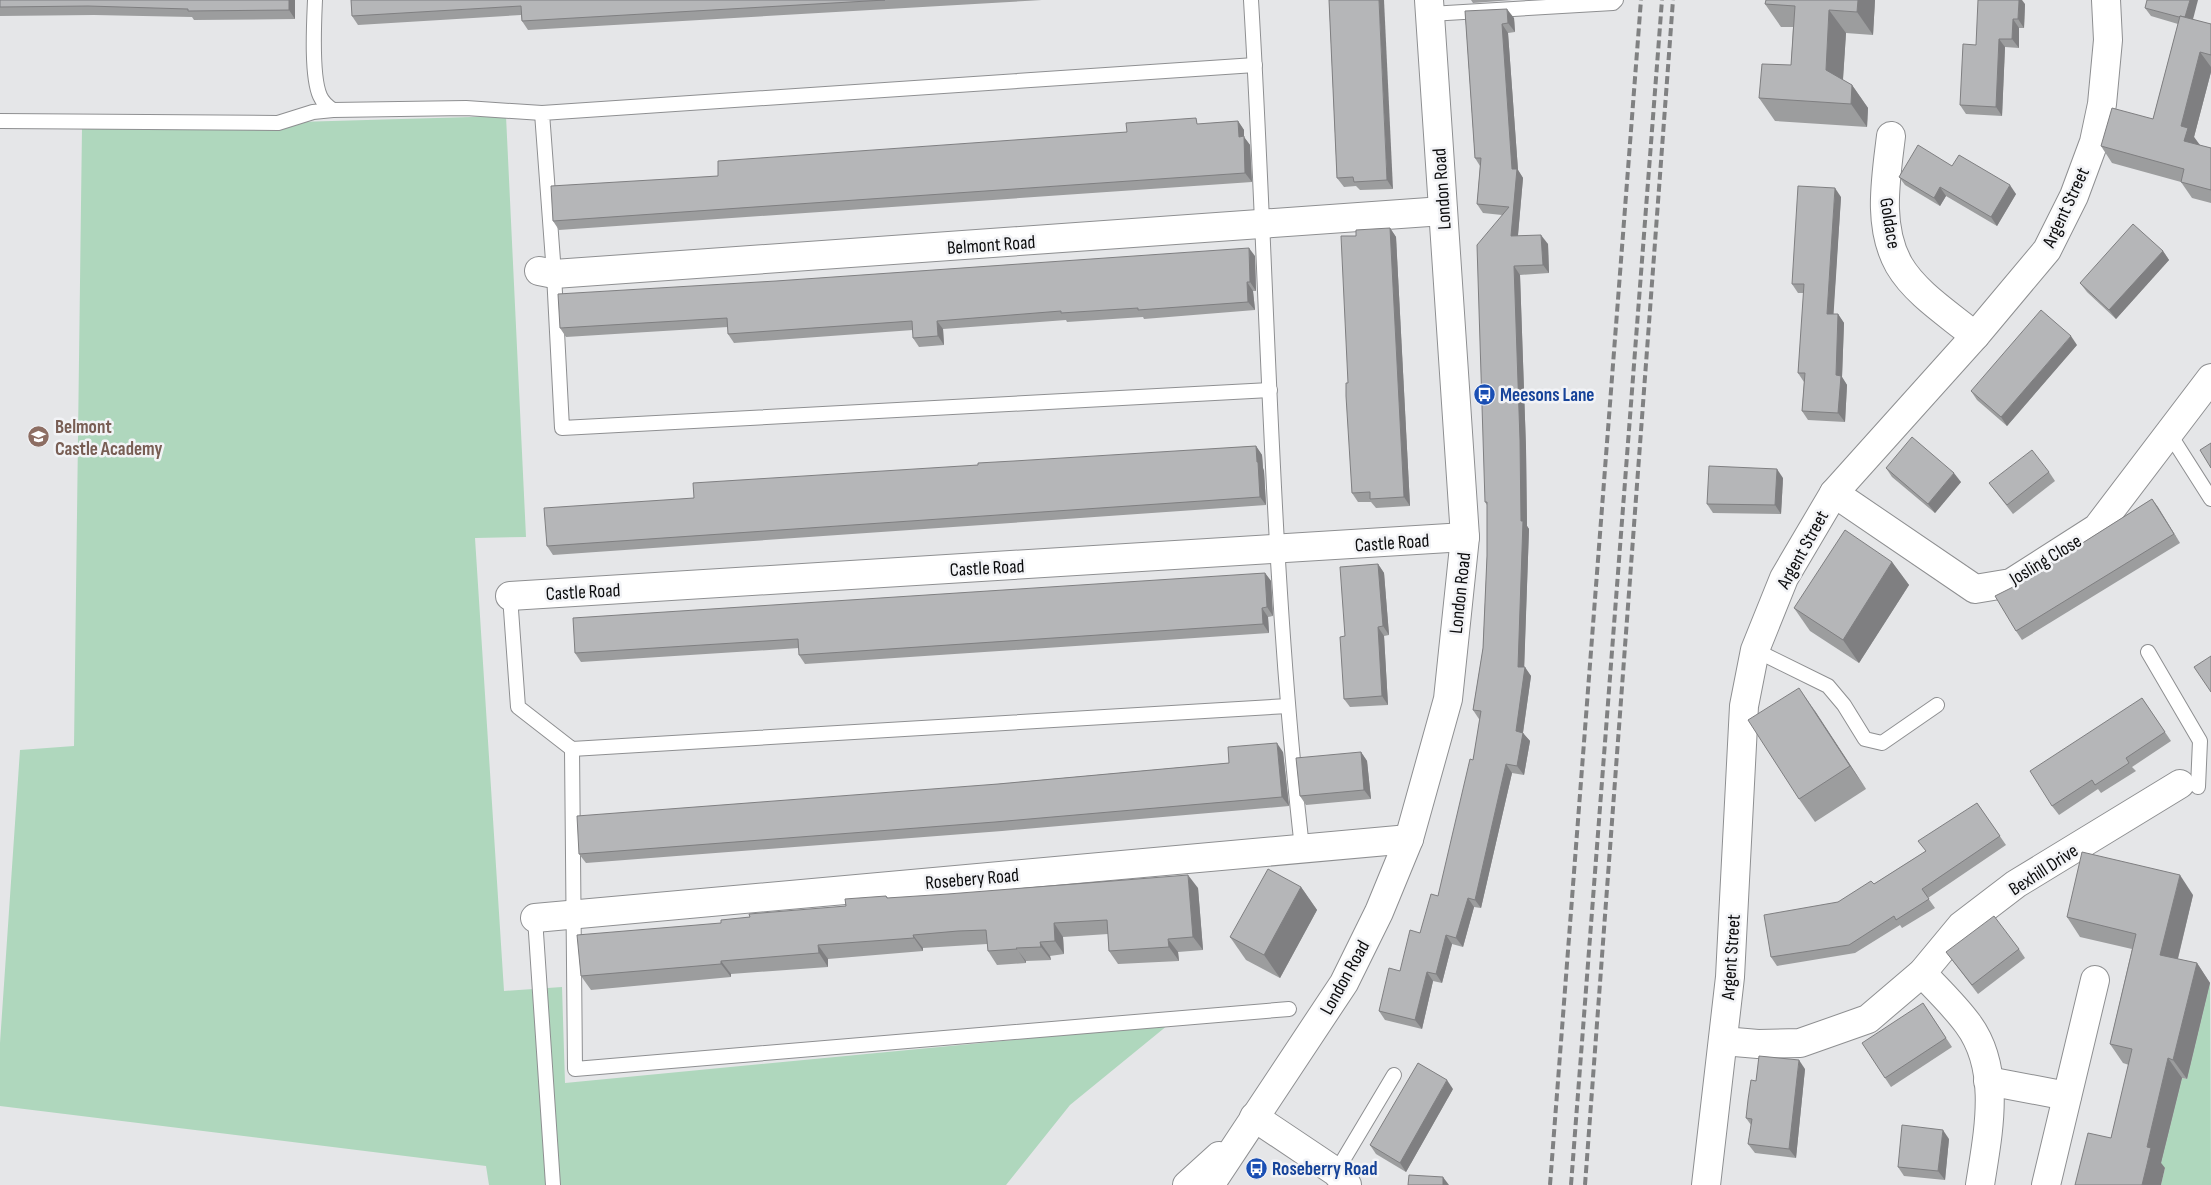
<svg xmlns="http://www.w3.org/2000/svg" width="2211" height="1185" viewBox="0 0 2211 1185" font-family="'Sofia Sans Condensed',sans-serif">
  <rect width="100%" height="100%" fill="#e5e6e8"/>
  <g fill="#afd7bd">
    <polygon points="506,116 526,537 475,538 504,991 562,987 565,1083 1168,1025 1070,1105 1006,1185 489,1185 486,1166 0,1106 0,1043 20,750 74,746 82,128"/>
    <polygon points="2210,983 2211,1185 2161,1185 2165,1168 2160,1167 2182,1078 2187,1079"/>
  </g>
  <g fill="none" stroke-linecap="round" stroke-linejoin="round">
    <defs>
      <g id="service">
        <path d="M 315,0 C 314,23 311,76 320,96 C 323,103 327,106 333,110 L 466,108 L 542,113"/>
        <path d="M 1251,0 C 1268,283 1270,567 1302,848"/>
        <polyline points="1430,14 1613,3 1616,0"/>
        <polyline points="1255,65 542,113 554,274 562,428 1270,390"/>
        <polyline points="0,121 278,123 313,112 333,110"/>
        <polyline points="2169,433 2211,499"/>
        <polyline points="510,596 518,707 572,749 1288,706"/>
        <polyline points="1755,650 1828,686 1844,705 1865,739 1882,743 1937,705"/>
        <polyline points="2148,652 2200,741 2198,787"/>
        <polyline points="572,749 575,1069 1289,1009"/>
        <polyline points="535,918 553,1185"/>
        <polyline points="1336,1172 1394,1075"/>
      </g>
      <g id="minor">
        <path d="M 1891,136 C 1886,178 1877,226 1899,265 C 1916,294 1950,315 1975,336"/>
        <polyline points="539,271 554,274 1443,211"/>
        <polyline points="1834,493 1975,589 2011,583 2097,528 2211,378"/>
        <polyline points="510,596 1465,537"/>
        <polyline points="535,918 1409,839"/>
        <path d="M 1922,973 C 1937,989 1955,1006 1968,1024 C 2002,1070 1988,1133 1980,1185"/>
        <polyline points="1723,1041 1758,1044 1800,1043 1868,1019 1922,973 1961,926 2016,884 2180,784"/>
        <polyline points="1988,1081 2067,1096"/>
        <polyline points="1254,1117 1336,1172 1347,1185"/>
        <polyline points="1706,1185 1730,977 1744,706 1755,650 1784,578 1834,493 1975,336 2047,250 2074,196 2094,142 2102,104 2108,40 2106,0"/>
        <polyline points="2046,1185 2095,980"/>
      </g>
      <g id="tertiary">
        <polyline points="1187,1185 1219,1156"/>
        <polyline points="1210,1185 1344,983 1379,912 1409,839 1448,699 1465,537 1429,0"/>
      </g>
    </defs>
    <use href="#service" stroke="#8e8f91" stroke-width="16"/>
    <use href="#minor" stroke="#8e8f91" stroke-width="30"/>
    <use href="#tertiary" stroke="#8e8f91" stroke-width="30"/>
    <use href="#service" stroke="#fff" stroke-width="14"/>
    <use href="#minor" stroke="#fff" stroke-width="28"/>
    <use href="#tertiary" stroke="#fff" stroke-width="28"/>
    <g stroke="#808182" stroke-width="4" stroke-dasharray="8 4" stroke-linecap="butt">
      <polyline points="1550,1185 1641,0"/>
      <polyline points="1571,1185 1662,0"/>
      <polyline points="1585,1185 1673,0"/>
    </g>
  </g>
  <g fill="#9c9d9e">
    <polygon points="0,0 295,0 295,19 194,20 192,17 94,15 0,16"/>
    <polygon points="351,0 1042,0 528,30 522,21 521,15 358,25 352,16"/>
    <polygon points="1329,0 1393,189 1360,190 1356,186 1344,187 1337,178"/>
    <polygon points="1471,0 1512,0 1473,3"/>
    <polygon points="1766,0 1875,0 1873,35 1846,33 1843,80 1852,85 1868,108 1867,127 1775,121 1759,98 1791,65 1793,27 1781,27 1765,4"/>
    <polygon points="2025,4 2024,28 2019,28 2019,48 2005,47 2002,116 1966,114 1960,105 1976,45"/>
    <polygon points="2145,8 2211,24 2211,72 2194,137 2199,145 2211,148 2211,203 2192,198 2181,182 2112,163 2101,146 2153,119 2178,24 2151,16"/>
    <polygon points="1465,11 1514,18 1515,32 1508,33 1518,170 1523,178 1518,236 1548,244 1549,273 1520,275 1526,448 1527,526 1529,529 1524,667 1531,676 1523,733 1530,741 1524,775 1512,773 1481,908 1474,907 1463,947 1452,944 1442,983 1433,981 1422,1029 1385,1020 1379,1011 1400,971 1420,933 1438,896 1473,760 1480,719 1479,719 1473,710 1483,648 1487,556 1487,505 1485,502 1502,215 1483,213 1477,204 1480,166 1475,158"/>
    <polygon points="1238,121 1244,130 1244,137 1250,145 1252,182 559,230 553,221 718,176 1127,132 1200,124"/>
    <polygon points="1952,166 2016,194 1997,226 1946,196 1940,206 1905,185 1899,177"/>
    <polygon points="1841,197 1833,314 1838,314 1844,323 1842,377 1847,385 1845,422 1808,420 1802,411 1804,382 1798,373 1804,293 1798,293 1792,284"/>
    <polygon points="1390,228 1396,237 1410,506 1376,508 1371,502 1358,502 1352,493 1348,383 1356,236"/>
    <polygon points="2163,251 2169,260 2116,319 2087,292 2080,283"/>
    <polygon points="1255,256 1256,291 1253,291 1255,310 1144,319 1143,317 1067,322 1066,320 943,329 944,345 919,347 913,338 913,330 734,343 728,334 728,327 566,337 560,328"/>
    <polygon points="2077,345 2007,426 1977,400 1971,391"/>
    <polygon points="1256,446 1262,455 1263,468 1264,471 1266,505 553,555 547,546 978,465"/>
    <polygon points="1886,468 1961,482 1935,513 1892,477"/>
    <polygon points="2049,472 2055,481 2013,514 1989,483"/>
    <polygon points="1783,478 1781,514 1713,513 1707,504"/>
    <polygon points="2152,499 2180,543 2022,640 2016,631 2013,587"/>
    <polygon points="1892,562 1909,585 1859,663 1810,631 1794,608"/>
    <polygon points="1378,564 1384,573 1389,635 1384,636 1388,705 1350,707 1344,699 1345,636"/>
    <polygon points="1265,573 1271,581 1273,616 1268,617 1269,633 805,664 799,655 799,648 581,662 575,653"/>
    <polygon points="2142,698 2171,741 2132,767 2136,771 2101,793 2098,789 2059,815 2052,806"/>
    <polygon points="1815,711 1866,789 1815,822 1799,799"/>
    <polygon points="1283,752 1289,806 1002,831 586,863 579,854 998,784 1229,763"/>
    <polygon points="1361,752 1367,761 1371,799 1306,805 1300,796"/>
    <polygon points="1977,803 2006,845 1928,898 1935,908 1902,928 1900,925 1855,953 1777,966 1771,957 1838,902 1874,884 1926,851"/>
    <polygon points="1301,887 1317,910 1280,978 1246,960 1230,937"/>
    <polygon points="1198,888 1203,950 1178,952 1179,961 1118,964 1109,951 1108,934 1063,937 1064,954 1050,956 1051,960 1026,961 1026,963 997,965 988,951 987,944 923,948 923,951 828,959 828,967 731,974 731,977 591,990 581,976 721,923 750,917 846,906 886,896 888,898"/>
    <polygon points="2193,895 2178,959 2197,963 2210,983 2187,1079 2182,1078 2161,1163 2165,1168 2111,1138 2129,1065 2123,1063 2110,1044 2132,949 2080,937 2067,917"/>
    <polygon points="2019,949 2025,958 1978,994 1946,952"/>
    <polygon points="1923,1003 1952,1047 1891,1087 1885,1078"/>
    <polygon points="1805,1069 1796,1158 1755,1153 1748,1144 1751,1125 1746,1118 1756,1081"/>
    <polygon points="1453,1089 1406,1172 1376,1154 1370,1145"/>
    <polygon points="1949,1139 1945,1180 1904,1176 1898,1167"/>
  </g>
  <g fill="#7f7f81">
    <polygon points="289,0 295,0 295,19 289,10"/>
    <polygon points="1379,0 1384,0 1393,189 1387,180"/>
    <polygon points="1858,0 1875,0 1873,35 1857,12"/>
    <polygon points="2019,0 2022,0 2025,4 2024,28 2018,19"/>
    <polygon points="2190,0 2198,0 2191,27 2184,19"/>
    <polygon points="1507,9 1514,18 1515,32 1508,23"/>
    <polygon points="1829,10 1846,33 1842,93 1826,70"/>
    <polygon points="2013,19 2019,28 2019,48 2012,39"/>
    <polygon points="1502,24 1508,33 1518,170 1523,178 1517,245 1511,236 1512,169"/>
    <polygon points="1999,39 2005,47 2002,116 1996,107"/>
    <polygon points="2200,52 2211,67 2211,72 2194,137 2200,145 2196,158 2184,141 2181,126"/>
    <polygon points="1852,85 1868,108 1867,127 1851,104"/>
    <polygon points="1238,121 1244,130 1244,137 1250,145 1252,182 1245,173 1239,137"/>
    <polygon points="2010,185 2016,194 1997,226 1991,217"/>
    <polygon points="1940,187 1946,196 1940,206 1934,198"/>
    <polygon points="1835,188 1841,197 1833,323 1827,314"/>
    <polygon points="1390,228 1396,237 1410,506 1404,497"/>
    <polygon points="1541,235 1548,244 1549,273 1543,265"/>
    <polygon points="1249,248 1255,256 1256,291 1250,282"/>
    <polygon points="2163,251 2169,260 2116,319 2109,310"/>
    <polygon points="1514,266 1520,275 1526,448 1527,526 1529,529 1524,673 1525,667 1531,676 1522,739 1523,733 1530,741 1524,775 1517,766 1516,731 1521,521"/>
    <polygon points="1247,282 1253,291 1255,310 1248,302"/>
    <polygon points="1838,314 1844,323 1842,377 1847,385 1845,422 1838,413 1836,375"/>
    <polygon points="937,321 943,329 944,345 938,336"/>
    <polygon points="2071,336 2077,345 2007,426 2001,417"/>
    <polygon points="1256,446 1262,455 1263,468 1264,471 1266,505 1260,497"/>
    <polygon points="1777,469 1783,478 1781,514 1775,505"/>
    <polygon points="1954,473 1961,482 1935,513 1928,504"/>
    <polygon points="2152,499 2158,507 2180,543 2174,534"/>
    <polygon points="1892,562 1909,585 1859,663 1843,640"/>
    <polygon points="1378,564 1384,573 1389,635 1383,626"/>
    <polygon points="1265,573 1271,581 1273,616 1267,607"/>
    <polygon points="1262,608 1268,617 1269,633 1263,624"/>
    <polygon points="1378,627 1384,636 1388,705 1382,696"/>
    <polygon points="1799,688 1815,711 1866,789 1850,766"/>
    <polygon points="1277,743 1283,752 1289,806 1282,797"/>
    <polygon points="1361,752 1367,761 1371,799 1364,790"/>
    <polygon points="1506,764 1512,773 1481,908 1475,900"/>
    <polygon points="1188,875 1198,888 1203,950 1193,937"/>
    <polygon points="2180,875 2193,895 2174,974 2160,955"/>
    <polygon points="1301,887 1317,910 1280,978 1264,955"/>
    <polygon points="1468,898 1474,907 1463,947 1456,938"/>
    <polygon points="1054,923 1063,937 1064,954 1055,941"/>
    <polygon points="913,935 923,948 923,951 914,938"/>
    <polygon points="1446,935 1452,944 1442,983 1436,974"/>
    <polygon points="1168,939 1178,952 1179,961 1169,947"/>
    <polygon points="1040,942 1050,956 1051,960 1041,947"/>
    <polygon points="818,945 828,959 828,967 819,953"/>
    <polygon points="1016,948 1026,961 1026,963 1017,949"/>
    <polygon points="721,961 731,974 731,977 721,964"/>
    <polygon points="2197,963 2210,983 2187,1079 2173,1060"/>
    <polygon points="1427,972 1433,981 1422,1029 1415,1020"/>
    <polygon points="2168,1058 2182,1078 2161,1163 2165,1168 2161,1185 2142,1185 2147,1147"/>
    <polygon points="1799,1060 1805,1069 1796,1158 1789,1149"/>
    <polygon points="1447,1080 1453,1089 1406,1172 1400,1163"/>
    <polygon points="1943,1130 1949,1139 1945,1180 1938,1171"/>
    <polygon points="1443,1177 1449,1185 1443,1185"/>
  </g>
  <g fill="#b5b6b8" stroke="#7f7f81">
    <polygon points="0,0 289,0 289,10 188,11 188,9 88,6 0,7"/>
    <polygon points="351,0 885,0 522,21 521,6 352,16"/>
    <polygon points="1329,0 1379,0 1387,180 1354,182 1353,177 1337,178"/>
    <polygon points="1766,0 1858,0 1857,12 1829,10 1826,70 1852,85 1851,104 1759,98 1762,64 1791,65 1795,6 1765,4"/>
    <polygon points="1978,0 2019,0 2018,19 2013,19 2012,39 1999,39 1996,107 1960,105 1963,44 1976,45"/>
    <polygon points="2147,0 2190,0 2185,17 2180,16 2179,17 2145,8"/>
    <polygon points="1507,9 1508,23 1502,24 1512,169 1517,169 1511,236 1541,235 1543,265 1514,266 1520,440 1521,521 1523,521 1518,667 1525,667 1516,731 1523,733 1517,766 1506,764 1475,900 1468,898 1456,938 1446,935 1436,974 1427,972 1415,1020 1379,1011 1389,968 1400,971 1410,930 1420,933 1431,894 1438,896 1470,759 1473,760 1481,711 1473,710 1483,648 1487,556 1487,502 1485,502 1477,245 1509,207 1477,204 1481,158 1475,158 1465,11"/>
    <polygon points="2180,16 2211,24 2211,55 2200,52 2181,126 2188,128 2184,141 2211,148 2211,190 2181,182 2184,169 2101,146 2112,108 2153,119"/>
    <polygon points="1196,118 1197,124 1238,121 1239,137 1244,136 1245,173 553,221 551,186 718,176 718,161 1127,132 1126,123"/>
    <polygon points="1918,145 1952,166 1959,155 2010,185 1991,217 1940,187 1934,198 1899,177"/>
    <polygon points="1798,186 1835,188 1827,314 1838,314 1836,375 1841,376 1838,413 1802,411 1805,373 1798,373 1804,284 1792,284"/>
    <polygon points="2133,224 2163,251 2109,310 2080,283"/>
    <polygon points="1390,228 1404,497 1370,499 1370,492 1352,493 1346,396 1346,383 1348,383 1341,236 1356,236 1356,230"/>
    <polygon points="1249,248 1250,282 1247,282 1248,302 1138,310 1138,308 1061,313 1061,311 937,321 938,336 913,338 912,321 728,334 727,318 560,328 558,294 776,281"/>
    <polygon points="2041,310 2071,336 2001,417 1971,391"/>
    <polygon points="1912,437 1954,473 1928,504 1886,468"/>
    <polygon points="2211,443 2211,468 2200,450"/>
    <polygon points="1256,446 1257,462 1258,462 1260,497 547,546 544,508 694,498 693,483 978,465 978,463 1014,461"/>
    <polygon points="2032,450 2049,472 2007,505 1989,483"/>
    <polygon points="1709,466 1777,469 1775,505 1707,504"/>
    <polygon points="2152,499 2174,534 2016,631 1995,596 2013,587"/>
    <polygon points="1845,530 1892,562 1843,640 1794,608"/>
    <polygon points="1378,564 1383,626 1378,627 1382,696 1344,699 1340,637 1345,636 1340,567"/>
    <polygon points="1265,573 1267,607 1262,608 1263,624 799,655 798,639 575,653 573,618"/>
    <polygon points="2211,656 2211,692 2194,667"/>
    <polygon points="1799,688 1850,766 1799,799 1748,720"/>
    <polygon points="2142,698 2165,732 2126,758 2129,763 2095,785 2092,780 2052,806 2030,771"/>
    <polygon points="1277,743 1282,797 995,822 579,854 577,816 998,784 1229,763 1228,747"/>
    <polygon points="1361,752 1364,790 1300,796 1296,758"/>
    <polygon points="1977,803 2000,836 1922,889 1929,899 1896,920 1894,916 1849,945 1771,957 1764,915 1838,902 1871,881 1874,884 1926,851 1918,841"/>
    <polygon points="2082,852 2180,875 2160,955 2197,963 2173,1060 2168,1058 2147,1147 2151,1148 2142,1185 2075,1185 2088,1133 2111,1138 2132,1049 2110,1044 2136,934 2067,917"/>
    <polygon points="1268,869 1301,887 1264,955 1230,937"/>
    <polygon points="1188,875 1193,937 1168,939 1169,947 1109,951 1107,920 1054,923 1055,941 1040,942 1041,947 1016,948 1017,949 988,951 986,930 958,931 913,935 914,938 818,945 819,953 721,961 721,964 581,976 577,935 721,923 721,920 750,917 749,914 846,906 845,899 886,896 887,898 948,894"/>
    <polygon points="1994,916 2019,949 1972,985 1946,952"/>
    <polygon points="1923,1003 1946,1038 1885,1078 1862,1043"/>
    <polygon points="1759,1056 1799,1060 1789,1149 1748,1144 1752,1119 1746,1118 1748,1100 1751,1080 1756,1081"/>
    <polygon points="1418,1063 1447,1080 1400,1163 1370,1145"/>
    <polygon points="1902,1125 1943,1130 1938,1171 1898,1167"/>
    <polygon points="1409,1175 1443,1177 1443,1185 1408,1185"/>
  </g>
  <defs>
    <symbol id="bus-disc" viewBox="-11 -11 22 22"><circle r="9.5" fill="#1a4fb4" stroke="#f2f3f6"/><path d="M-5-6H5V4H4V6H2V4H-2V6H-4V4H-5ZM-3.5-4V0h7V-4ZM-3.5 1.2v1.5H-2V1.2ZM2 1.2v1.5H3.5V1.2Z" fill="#fff"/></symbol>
    <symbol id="school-disc" viewBox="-11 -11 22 22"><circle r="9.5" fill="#8d6e63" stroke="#f2f3f6"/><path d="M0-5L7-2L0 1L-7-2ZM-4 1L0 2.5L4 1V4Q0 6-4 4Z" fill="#fff"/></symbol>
  </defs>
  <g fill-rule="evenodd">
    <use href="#bus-disc" x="1472" y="382" width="25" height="25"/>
    <use href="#school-disc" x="26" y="424" width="25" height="25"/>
    <use href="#bus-disc" x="1244" y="1156" width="25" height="25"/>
  </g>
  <g text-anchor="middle" stroke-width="5" stroke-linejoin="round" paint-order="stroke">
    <g font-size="19" fill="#0c0c0d" stroke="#f2f3f6">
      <text transform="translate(1441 189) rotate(-94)" y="7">London Road</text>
      <text transform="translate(2065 207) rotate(-65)" y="7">Argent Street</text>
      <text transform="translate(1891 223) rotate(81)" y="7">Goldace</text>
      <text transform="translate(991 244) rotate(-4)" y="7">Belmont Road</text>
      <text transform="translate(1392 542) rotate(-4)" y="7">Castle Road</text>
      <text transform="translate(1802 549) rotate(-61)" y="7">Argent Street</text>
      <text transform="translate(2045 559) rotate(-31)" y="7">Josling Close</text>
      <text transform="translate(987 567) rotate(-3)" y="7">Castle Road</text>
      <text transform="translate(583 591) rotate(-3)" y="7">Castle Road</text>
      <text transform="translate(1459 593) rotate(-84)" y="7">London Road</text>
      <text transform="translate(2043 869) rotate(-33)" y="7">Bexhill Drive</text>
      <text transform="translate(972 878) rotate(-5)" y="7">Rosebery Road</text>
      <text transform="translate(1730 957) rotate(-86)" y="7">Argent Street</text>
      <text transform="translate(1344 977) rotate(-61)" y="7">London Road</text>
    </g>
    <g font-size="19" font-weight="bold" fill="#164399" stroke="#f2f3f6" text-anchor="start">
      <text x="1500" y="401">Meesons Lane</text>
      <text x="1272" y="1175">Roseberry Road</text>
    </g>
    <g font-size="19" font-weight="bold" fill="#785e54" stroke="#f2f3f6" text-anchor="start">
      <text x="55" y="433">Belmont<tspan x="55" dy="22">Castle Academy</tspan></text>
    </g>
  </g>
</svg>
